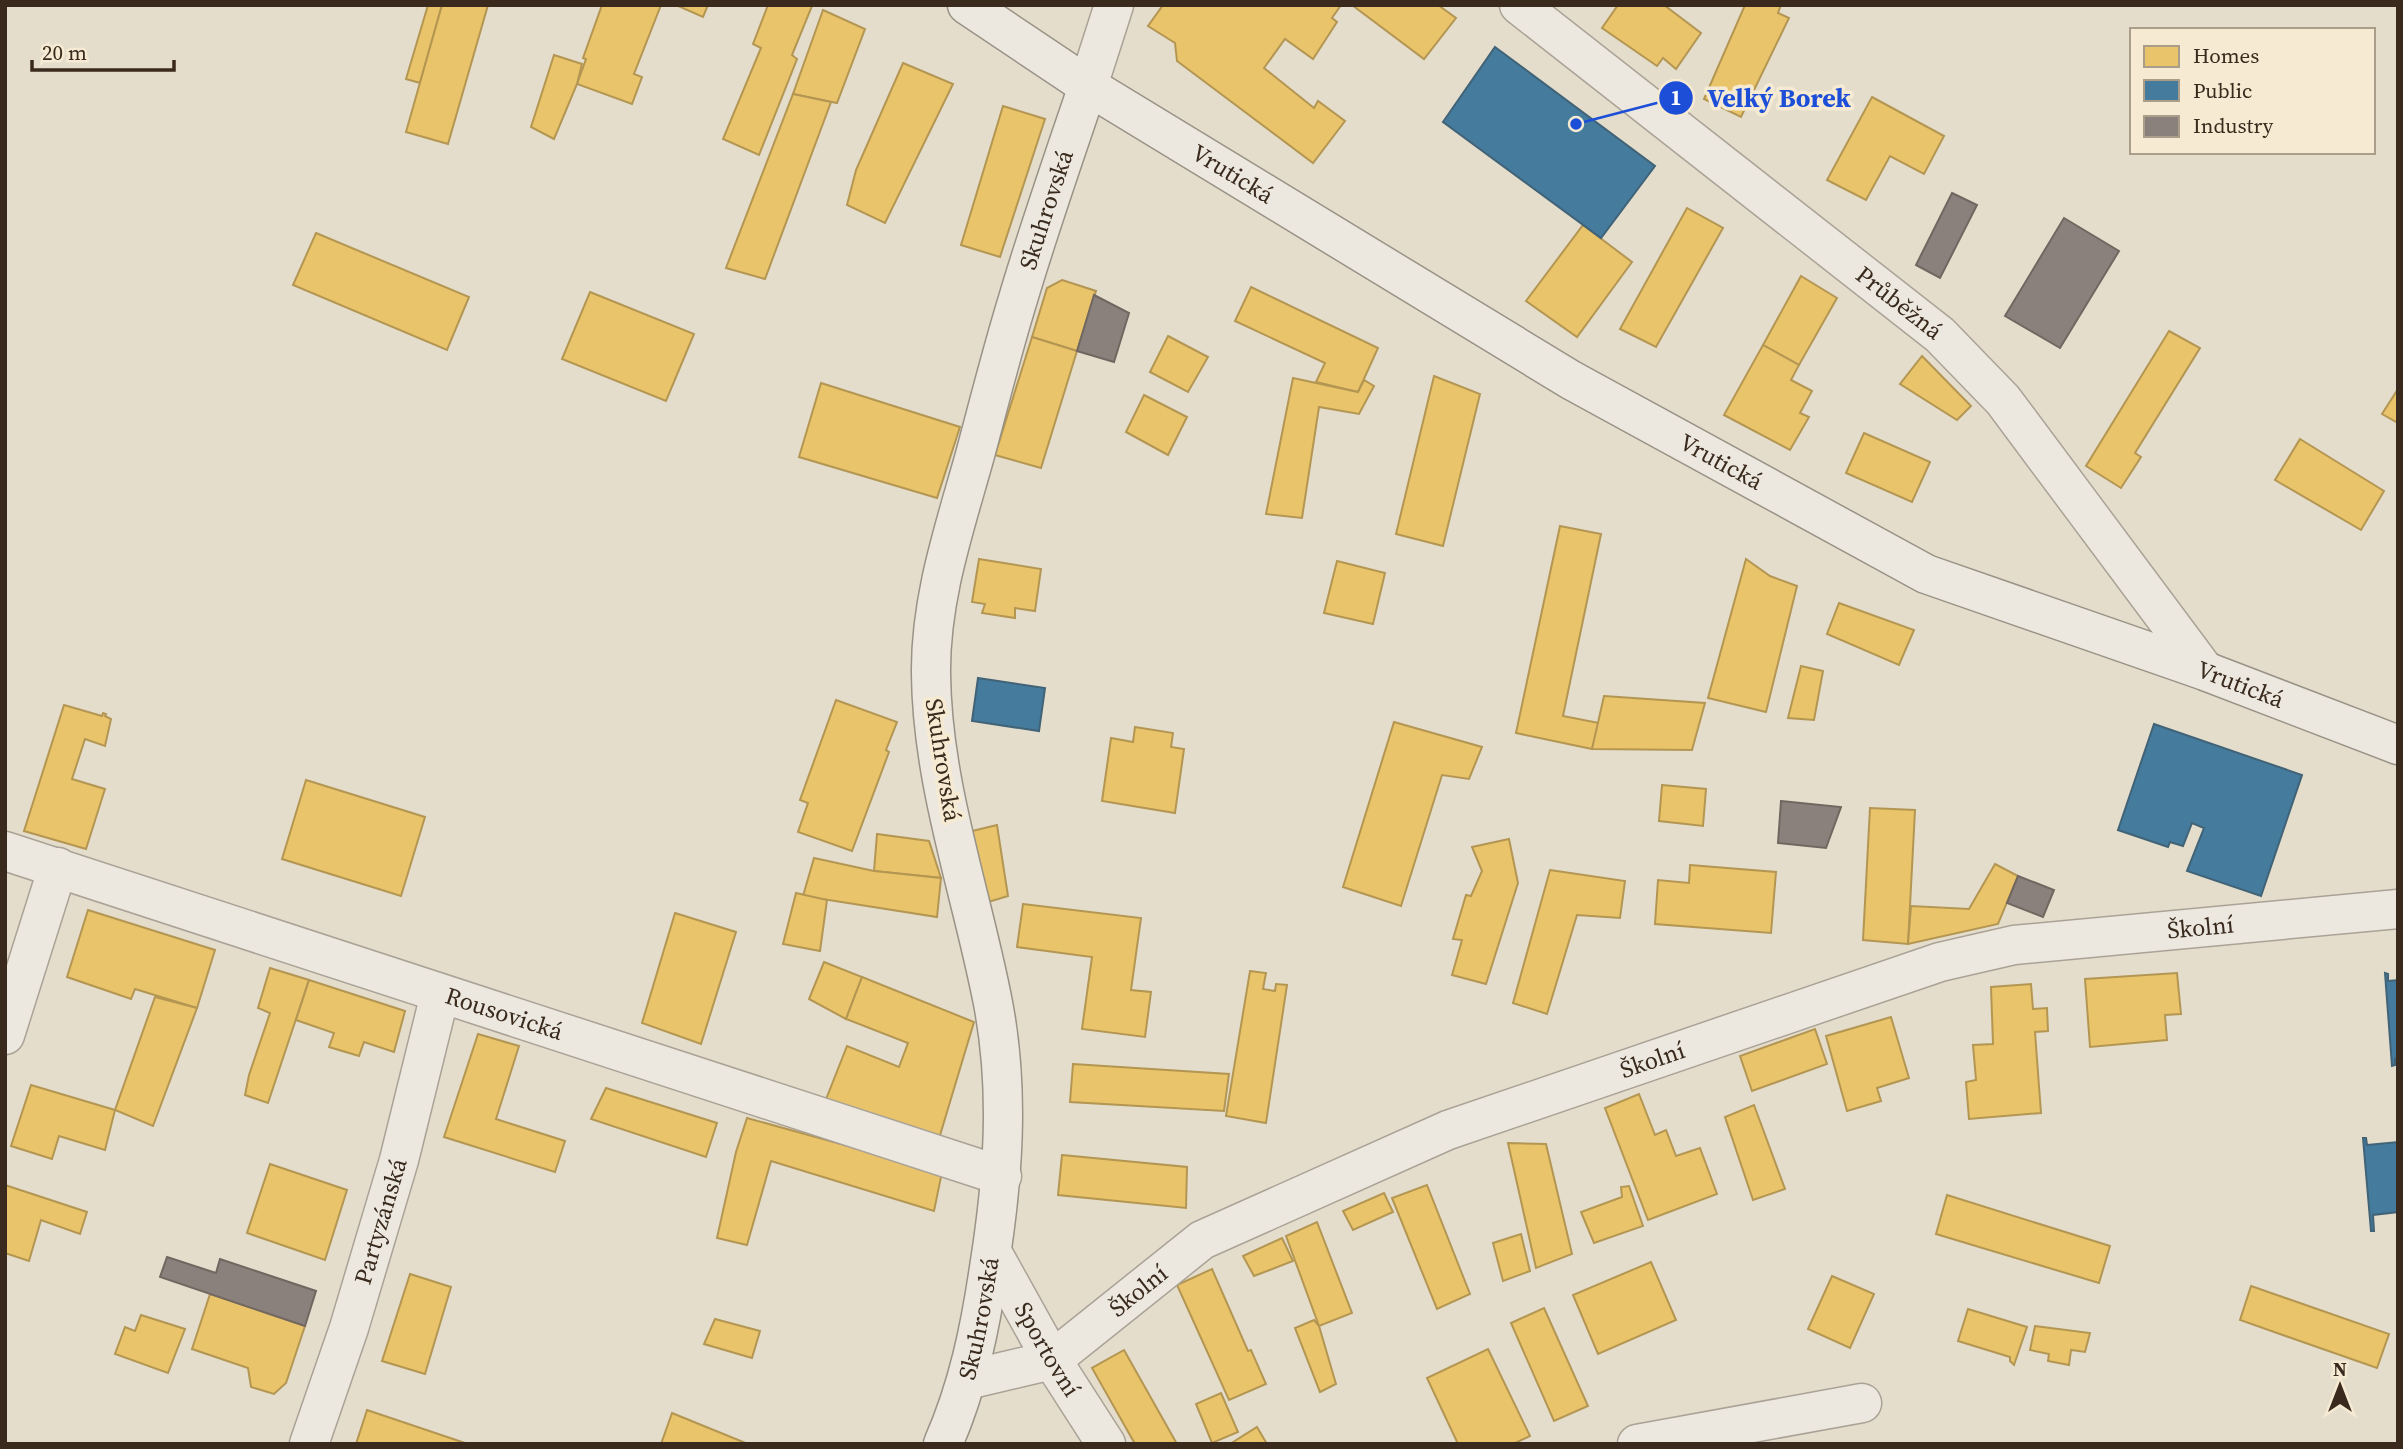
<svg xmlns="http://www.w3.org/2000/svg" width="2403" height="1449" viewBox="0 0 2403 1449" font-family="'Source Serif 4',serif">
  <rect width="100%" height="100%" fill="#e4ddcc"/>
  <g fill="#e9c46a" stroke="#b49653" stroke-width="2">
    <polygon points="428,5 442,5 420,83 406,79"/>
    <polygon points="442,5 488,5 448,144 406,132"/>
    <polygon points="602,5 661,5 634,74 642,77 632,104 577,84 586,59 583,58"/>
    <polygon points="676,5 708,5 703,17"/>
    <polygon points="768,5 812,6 792,55 797,59 759,155 723,139 761,48 753,44"/>
    <polygon points="1163,5 1341,5 1332,18 1337,22 1313,59 1285,39 1264,68 1314,108 1318,101 1345,121 1313,163 1177,61 1175,43 1148,26"/>
    <polygon points="1352,5 1438,5 1456,18 1424,59"/>
    <polygon points="1618,5 1664,5 1701,33 1676,69 1663,58 1657,66 1602,28"/>
    <polygon points="1745,5 1781,5 1778,13 1789,18 1741,117 1704,99"/>
    <polygon points="823,10 865,29 837,103 793,94"/>
    <polygon points="554,55 582,64 577,84 554,139 531,127"/>
    <polygon points="903,63 953,84 885,223 847,205 856,170"/>
    <polygon points="793,94 831,102 765,279 726,268"/>
    <polygon points="1872,97 1944,136 1924,174 1890,156 1866,200 1827,180"/>
    <polygon points="1003,106 1045,119 1000,257 961,245"/>
    <polygon points="1687,208 1723,228 1656,347 1620,329"/>
    <polygon points="1583,225 1632,262 1577,337 1526,301"/>
    <polygon points="316,233 469,297 447,350 293,285"/>
    <polygon points="1801,276 1837,298 1799,365 1763,345"/>
    <polygon points="1062,280 1096,291 1077,351 1032,337 1047,288"/>
    <polygon points="1251,287 1378,348 1358,392 1316,382 1325,363 1235,321"/>
    <polygon points="590,292 694,334 666,401 562,359"/>
    <polygon points="2169,331 2200,348 2135,453 2141,457 2121,488 2086,466"/>
    <polygon points="1168,336 1208,357 1188,392 1150,372"/>
    <polygon points="1032,337 1077,351 1041,468 995,455"/>
    <polygon points="1763,345 1799,365 1791,380 1812,391 1800,413 1809,417 1790,450 1724,415"/>
    <polygon points="1922,356 1971,406 1957,420 1900,384"/>
    <polygon points="1434,376 1480,394 1443,546 1396,534"/>
    <polygon points="1293,378 1358,392 1364,380 1374,386 1359,414 1319,407 1302,518 1266,514"/>
    <polygon points="821,383 960,427 937,498 799,457"/>
    <polygon points="2398,389 2398,423 2382,414"/>
    <polygon points="1144,395 1187,417 1168,455 1126,432"/>
    <polygon points="1864,433 1930,462 1912,502 1846,473"/>
    <polygon points="2300,439 2384,491 2361,530 2275,480"/>
    <polygon points="1560,526 1601,534 1563,716 1599,723 1592,749 1516,733"/>
    <polygon points="979,559 1041,569 1035,611 1015,608 1015,618 982,613 985,604 972,602"/>
    <polygon points="1746,559 1770,576 1797,586 1766,712 1708,698"/>
    <polygon points="1337,561 1385,573 1373,624 1324,613"/>
    <polygon points="1839,603 1914,630 1899,665 1827,634"/>
    <polygon points="1801,666 1823,671 1814,720 1788,718"/>
    <polygon points="1604,696 1705,703 1692,750 1592,749"/>
    <polygon points="836,700 897,722 886,750 889,752 852,851 798,832 808,803 800,800"/>
    <polygon points="64,705 102,716 103,713 106,714 105,716 111,719 105,746 85,739 72,779 105,789 86,849 24,831"/>
    <polygon points="1394,722 1482,747 1469,779 1442,775 1401,906 1343,887"/>
    <polygon points="1135,727 1173,733 1171,747 1184,749 1175,813 1102,801 1111,738 1133,742"/>
    <polygon points="306,780 425,817 401,896 282,859"/>
    <polygon points="1662,785 1706,789 1703,826 1659,821"/>
    <polygon points="1870,808 1915,810 1908,944 1863,940"/>
    <polygon points="997,825 1008,896 985,903 968,832"/>
    <polygon points="877,834 929,841 941,878 874,871"/>
    <polygon points="1509,839 1518,883 1486,984 1452,975 1462,940 1453,939 1466,895 1471,896 1482,871 1472,847"/>
    <polygon points="814,858 874,871 941,878 937,917 803,896"/>
    <polygon points="1995,864 2018,876 1998,924 1908,944 1911,906 1969,909"/>
    <polygon points="1690,865 1776,872 1771,933 1655,924 1658,880 1689,883"/>
    <polygon points="1550,870 1625,881 1620,918 1577,915 1547,1014 1513,1003"/>
    <polygon points="796,893 827,900 820,951 783,944"/>
    <polygon points="1023,904 1141,918 1131,990 1151,992 1145,1037 1082,1029 1092,957 1017,947"/>
    <polygon points="88,910 215,950 197,1008 135,989 131,999 67,977"/>
    <polygon points="675,913 736,932 701,1044 642,1023"/>
    <polygon points="824,962 862,977 846,1019 809,999"/>
    <polygon points="270,968 309,980 268,1103 245,1095 249,1075 270,1013 258,1008"/>
    <polygon points="1250,971 1266,973 1263,989 1275,991 1276,984 1287,985 1266,1123 1226,1116"/>
    <polygon points="2177,973 2181,1014 2165,1015 2167,1040 2090,1047 2085,979"/>
    <polygon points="862,977 974,1022 935,1152 823,1107 847,1046 899,1067 908,1043 846,1019"/>
    <polygon points="309,980 405,1011 394,1052 364,1042 359,1056 329,1047 334,1033 296,1020"/>
    <polygon points="2031,984 2033,1009 2047,1008 2048,1031 2035,1032 2041,1113 1969,1119 1966,1082 1976,1080 1973,1045 1993,1044 1991,987"/>
    <polygon points="155,997 197,1008 153,1126 115,1110"/>
    <polygon points="1891,1017 1909,1078 1877,1088 1881,1101 1847,1111 1826,1036"/>
    <polygon points="1815,1029 1827,1064 1752,1091 1740,1056"/>
    <polygon points="478,1034 519,1046 496,1119 565,1141 555,1172 444,1137"/>
    <polygon points="1073,1064 1229,1074 1224,1111 1070,1102"/>
    <polygon points="31,1085 115,1110 105,1150 59,1136 52,1159 11,1146"/>
    <polygon points="606,1088 717,1123 706,1157 591,1119"/>
    <polygon points="1639,1094 1655,1135 1666,1130 1676,1156 1700,1148 1717,1194 1648,1220 1605,1108"/>
    <polygon points="1754,1105 1785,1189 1753,1200 1725,1117"/>
    <polygon points="747,1118 942,1172 934,1211 771,1161 747,1245 717,1238 736,1152"/>
    <polygon points="1508,1143 1546,1144 1572,1254 1536,1268"/>
    <polygon points="1062,1155 1187,1167 1186,1208 1058,1195"/>
    <polygon points="270,1164 347,1190 325,1260 247,1233"/>
    <polygon points="5,1185 87,1212 80,1234 41,1220 29,1261 5,1253"/>
    <polygon points="1427,1185 1470,1294 1437,1309 1392,1198"/>
    <polygon points="1629,1186 1643,1226 1594,1243 1581,1212 1622,1197 1621,1187"/>
    <polygon points="1384,1193 1393,1212 1353,1230 1343,1211"/>
    <polygon points="1947,1195 2110,1246 2099,1283 1936,1234"/>
    <polygon points="1317,1222 1352,1313 1319,1326 1286,1236"/>
    <polygon points="1521,1234 1530,1271 1503,1281 1493,1243"/>
    <polygon points="1282,1238 1293,1261 1254,1276 1243,1256"/>
    <polygon points="1651,1262 1676,1320 1598,1354 1573,1295"/>
    <polygon points="1212,1269 1248,1351 1251,1350 1266,1384 1229,1400 1177,1285"/>
    <polygon points="410,1274 451,1287 425,1374 382,1361"/>
    <polygon points="1832,1276 1874,1294 1850,1348 1808,1329"/>
    <polygon points="2251,1286 2389,1334 2377,1368 2240,1320"/>
    <polygon points="210,1294 305,1326 286,1383 274,1394 251,1387 248,1368 192,1349"/>
    <polygon points="1544,1308 1588,1406 1554,1421 1511,1323"/>
    <polygon points="1968,1309 2027,1327 2014,1365 2010,1361 2010,1357 1958,1341"/>
    <polygon points="141,1315 185,1329 168,1373 115,1354 125,1327 135,1331"/>
    <polygon points="715,1319 760,1331 752,1358 704,1344"/>
    <polygon points="1314,1320 1319,1326 1336,1384 1320,1392 1295,1328"/>
    <polygon points="2035,1326 2090,1333 2085,1352 2071,1350 2069,1365 2048,1361 2049,1354 2030,1350"/>
    <polygon points="1488,1349 1530,1436 1513,1444 1458,1444 1427,1378"/>
    <polygon points="1124,1350 1177,1444 1135,1444 1092,1368"/>
    <polygon points="1221,1393 1238,1432 1212,1443 1196,1404"/>
    <polygon points="367,1410 468,1444 356,1444"/>
    <polygon points="672,1413 748,1444 661,1444"/>
    <polygon points="1257,1427 1267,1444 1230,1444"/>
  </g>
  <g fill="#457b9d" stroke="#416377" stroke-width="2">
    <polygon points="1495,47 1655,166 1601,238 1443,122"/>
    <polygon points="978,678 1045,688 1039,731 972,721"/>
    <polygon points="2154,724 2302,775 2261,896 2187,871 2204,828 2192,823 2183,846 2170,842 2168,847 2118,830"/>
    <polygon points="2385,973 2388,974 2388,981 2398,980 2398,1058 2395,1059 2395,1065 2392,1066"/>
    <polygon points="2363,1138 2366,1138 2367,1145 2398,1142 2398,1212 2373,1215 2374,1231 2371,1231"/>
  </g>
  <g fill="#8a817c" stroke="#726760" stroke-width="2">
    <polygon points="1952,193 1977,205 1940,278 1916,265"/>
    <polygon points="2064,218 2119,251 2060,348 2005,316"/>
    <polygon points="1094,295 1129,313 1114,362 1077,351"/>
    <polygon points="1781,801 1841,807 1826,848 1778,843"/>
    <polygon points="2018,876 2054,890 2043,917 2007,903"/>
    <polygon points="167,1257 216,1273 220,1259 316,1291 305,1326 160,1277"/>
  </g>
  <g fill="none" stroke-linecap="round" stroke-linejoin="round">
    <defs>
      <g id="street">
        <path id="s1" d="M 1519,5 L 1940,335 L 2003,400 L 2205,671"/>
        <polyline points="1088,86 1114,5"/>
        <path id="s2" d="M 5,851 L 1002,1176"/>
        <polyline points="5,1035 58,867"/>
        <path id="s3" d="M 992,1252 L 1052,1360 L 1106,1444"/>
        <path id="s4" d="M 967,1380 L 1052,1360 L 1202,1240 L 1448,1130 L 1940,962 L 2014,945 L 2398,909"/>
        <path id="s5" d="M 309,1444 L 349,1328 L 399,1160 L 440,994"/>
        <polyline points="1637,1444 1862,1403"/>
      </g>
      <g id="secondary">
        <path id="s6" d="M 967,5 L 1088,86 L 1571,380 L 1926,574 L 2205,671 L 2398,745"/>
        <path id="s7" d="M 943,1444 C 968,1387 980,1329 989,1268 C 1003,1180 1010,1092 993,1003 C 972,894 932,785 931,674 C 930,598 955,527 975,455 C 989,403 1002,351 1018,299 C 1039,228 1064,157 1088,86"/>
      </g>
    </defs>
    <use href="#street" stroke="#aaa296" stroke-width="41"/>
    <use href="#secondary" stroke="#999286" stroke-width="41"/>
    <use href="#street" stroke="#ece8df" stroke-width="38"/>
    <use href="#secondary" stroke="#ece8df" stroke-width="38"/>
  </g>
  <g text-anchor="middle" stroke-width="7" stroke-linejoin="round" paint-order="stroke">
    <g font-size="24" fill="#392a1d" stroke="#f6ebd2">
      <text dy="8" stroke="none"><textPath href="#s6" startOffset="315">Vrutická</textPath></text>
      <text dy="8" stroke="none"><textPath href="#s7" startOffset="1264">Skuhrovská</textPath></text>
      <text dy="8" stroke="none"><textPath href="#s1" startOffset="483">Průběžná</textPath></text>
      <text dy="8" stroke="none"><textPath href="#s6" startOffset="882">Vrutická</textPath></text>
      <text dy="8" stroke="none"><textPath href="#s6" startOffset="1449">Vrutická</textPath></text>
      <text transform="translate(943 760) rotate(81)" y="8">Skuhrovská</text>
      <text dy="8" stroke="none"><textPath href="#s4" startOffset="1332">Školní</textPath></text>
      <text dy="8" stroke="none"><textPath href="#s2" startOffset="525">Rousovická</textPath></text>
      <text dy="8" stroke="none"><textPath href="#s4" startOffset="765">Školní</textPath></text>
      <text dy="8" stroke="none"><textPath href="#s5" startOffset="234">Partyzánská</textPath></text>
      <text dy="8" stroke="none"><textPath href="#s4" startOffset="198">Školní</textPath></text>
      <text dy="8" stroke="none"><textPath href="#s7" startOffset="131">Skuhrovská</textPath></text>
      <text dy="8" stroke="none"><textPath href="#s3" startOffset="112">Sportovní</textPath></text>
    </g>
  </g>
  <path fill="none" stroke="#1d4ed8" stroke-width="2.5" d="M1576 124L1676 98"/>
  <g fill="#1d4ed8" stroke="#f6ebd2" stroke-width="2.5">
    <circle cx="1576" cy="124" r="7"/>
    <circle cx="1676" cy="98" r="18"/>
  </g>
  <g font-size="21" text-anchor="middle" font-weight="bold" fill="#fff">
    <text x="1676" y="105">1</text>
  </g>
  <g font-size="26" text-anchor="middle" font-weight="bold" fill="#1d4ed8" stroke="#f6ebd2" stroke-width="7" stroke-linejoin="round" paint-order="stroke">
    <text x="1779" y="107">Velký Borek</text>
  </g>
  <rect width="2403" height="1449" fill="none" stroke="#392a1d" stroke-width="14"/>
  <rect x="2130" y="28" width="245" height="126" fill="#f6ebd2" stroke="#aa9e8a" stroke-width="2"/>
  <rect x="2144" y="46" width="35" height="21" fill="#e9c46a" stroke="#aa9e8a" stroke-width="2"/>
  <text x="2193" y="63" font-size="21" fill="#392a1d">Homes</text>
  <rect x="2144" y="80" width="35" height="21" fill="#457b9d" stroke="#aa9e8a" stroke-width="2"/>
  <text x="2193" y="98" font-size="21" fill="#392a1d">Public</text>
  <rect x="2144" y="116" width="35" height="21" fill="#8a817c" stroke="#aa9e8a" stroke-width="2"/>
  <text x="2193" y="133" font-size="21" fill="#392a1d">Industry</text>
  <g transform="translate(2340 1386)" stroke="#f6ebd2" stroke-width="5" paint-order="stroke">
  <path d="M0-5L12 26L0 18L-12 26Z" fill="#392a1d"/>
  <text y="-10" font-size="19" font-weight="bold" text-anchor="middle" fill="#392a1d">N</text>
  </g>
  <path d="M32 60v10h142v-10" fill="none" stroke="#392a1d" stroke-width="3.5"/>
  <text x="42" y="60" font-size="21" fill="#392a1d" stroke="#f6ebd2" stroke-width="5" paint-order="stroke">20 m</text>
</svg>
